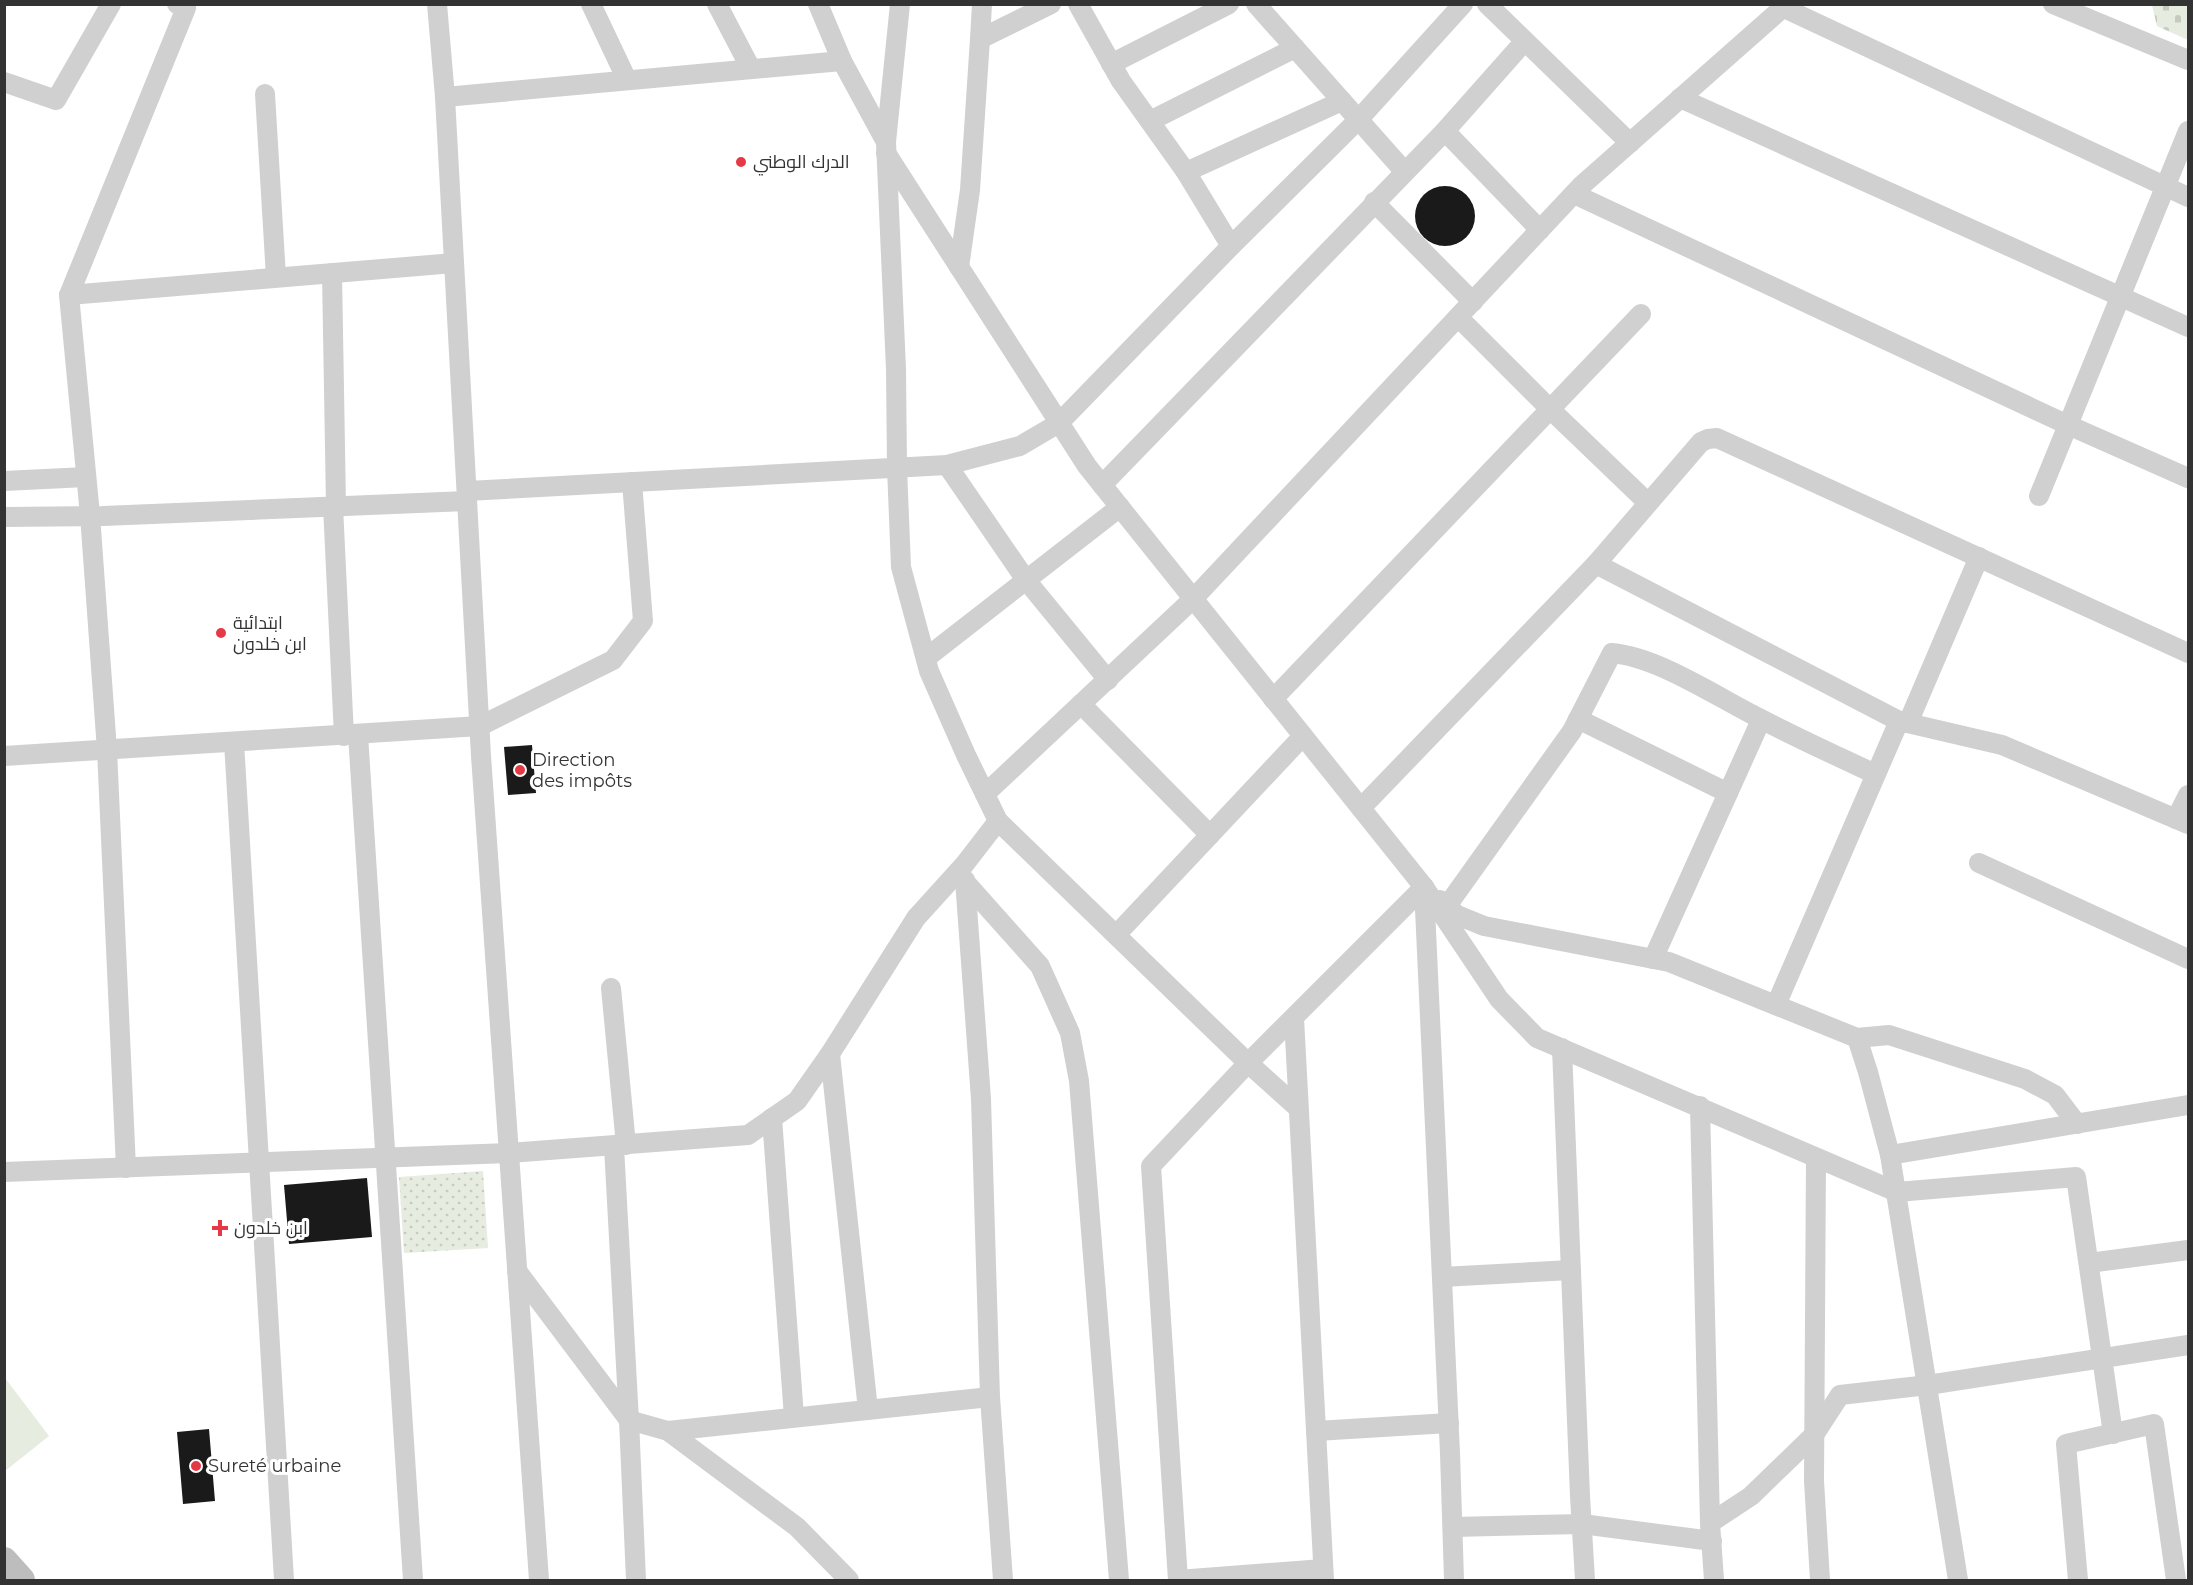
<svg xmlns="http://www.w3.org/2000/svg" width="2193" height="1585" viewBox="0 0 2193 1585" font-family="Montserrat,Cairo,sans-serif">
  <defs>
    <pattern id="grass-dots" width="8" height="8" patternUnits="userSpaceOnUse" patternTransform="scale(1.5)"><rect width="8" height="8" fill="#e6ecdf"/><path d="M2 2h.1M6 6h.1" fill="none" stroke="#c6cbc0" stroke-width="1.8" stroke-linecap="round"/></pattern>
    <pattern id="cemetery-stones" width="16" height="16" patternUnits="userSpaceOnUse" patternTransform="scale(1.5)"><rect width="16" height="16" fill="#e6ecdf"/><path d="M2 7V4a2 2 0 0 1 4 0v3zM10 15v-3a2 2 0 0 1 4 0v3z" fill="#c6cbc0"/></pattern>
  </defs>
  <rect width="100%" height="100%" fill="#fff"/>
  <polygon fill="url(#grass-dots)" points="483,1171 488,1248 404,1253 399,1177"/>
  <polygon fill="url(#cemetery-stones)" points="2152,5 2188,5 2188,40 2157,26"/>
  <polygon fill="#e6ecdf" points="5,1378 49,1436 5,1471"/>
  <g fill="#1a1a1a">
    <circle cx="1445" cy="216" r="30"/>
    <polygon points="532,745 536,793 508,795 504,747"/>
    <polygon points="367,1178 372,1237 289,1244 284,1185"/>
    <polygon points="209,1429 215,1501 183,1504 177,1432"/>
  </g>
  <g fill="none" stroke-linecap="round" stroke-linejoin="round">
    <g stroke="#d0d0d0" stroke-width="20">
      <polyline points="437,4 445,97 481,756 539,1580"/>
      <polyline points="591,4 627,80"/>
      <polyline points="717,4 751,69"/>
      <polyline points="818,4 842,61 886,142"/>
      <polyline points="900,4 886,142 896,369 897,468 901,567 929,671 966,755 998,821 1248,1063 1297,1107"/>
      <polyline points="982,4 980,39 1051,4"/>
      <polyline points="1078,4 1121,81 1186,172 1231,246"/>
      <polyline points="1256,4 1404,171"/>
      <polyline points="1487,4 1630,143"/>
      <polyline points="1781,4 1784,8 2188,197"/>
      <polyline points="2053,4 2188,60"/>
      <polyline points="1111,64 1229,4"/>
      <polyline points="4,82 56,100 111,4"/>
      <polyline points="265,94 276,277"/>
      <polyline points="445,97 842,61"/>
      <polyline points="1680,98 2188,327"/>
      <polyline points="1150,121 1295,48"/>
      <polyline points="1445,131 1540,230"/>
      <polyline points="886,153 1087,466 1424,887 1499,999 1537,1038 1897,1192 2076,1177 2113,1434"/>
      <polyline points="1186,172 1342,101"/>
      <polyline points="1574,194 2068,425 2188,478"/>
      <polyline points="1374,202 1473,302"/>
      <polyline points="959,267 970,190 980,39"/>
      <polyline points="332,273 336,506"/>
      <polyline points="69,295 454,263"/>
      <polyline points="1458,317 1550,409 1648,503"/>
      <polyline points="947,465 1026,580 1108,680"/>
      <polyline points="4,481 86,477"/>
      <polyline points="1102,485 1445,131 1524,42"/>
      <polyline points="467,491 947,465 1020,446 1059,423 1231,246 1358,120 1463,4"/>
      <polyline points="2039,496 2188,131"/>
      <polyline points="333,506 344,736"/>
      <polyline points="4,517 103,516 467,501"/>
      <polyline points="1596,564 1899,721 2002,745 2188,824"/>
      <polyline points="926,658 1120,507"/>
      <polyline points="1273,699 1641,314"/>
      <polyline points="1081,704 1210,835"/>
      <polyline points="1578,719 1728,793"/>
      <polyline points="1908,723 1979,557"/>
      <polyline points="358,735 413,1580"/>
      <polyline points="234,742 284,1580"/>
      <polyline points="4,756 480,726 613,660 643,621 632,482"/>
      <polyline points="985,794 1193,599 1581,186 1787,4"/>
      <polyline points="1361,808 1596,564 1701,442 1708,439 1717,438 2188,653"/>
      <polyline points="2176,819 2188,795"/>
      <polyline points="1979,863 2188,959"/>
      <polyline points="965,880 981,1099 990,1397 1003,1580"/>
      <polyline points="966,883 1040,966 1070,1033 1079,1081 1119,1580"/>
      <polyline points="1424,887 1450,1453 1454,1580"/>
      <polyline points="1440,900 1457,915 1484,926 1669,962 1857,1038 1868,1072 1890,1155 1958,1580"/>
      <path d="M 1447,906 L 1572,731 L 1612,653 C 1658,657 1717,697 1759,718 C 1797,738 1837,756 1875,774"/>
      <polyline points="1116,935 1303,736"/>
      <polyline points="1653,959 1761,720"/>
      <polyline points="611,988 626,1145"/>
      <polyline points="1776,1005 1899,721"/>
      <polyline points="1294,1018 1324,1580"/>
      <polyline points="1857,1038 1889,1035 2025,1079 2055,1095 2077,1124"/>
      <polyline points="1562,1048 1580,1496 1585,1580"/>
      <polyline points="830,1054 868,1410"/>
      <polyline points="1700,1106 1710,1523 1714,1580"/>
      <polyline points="772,1118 794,1417"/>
      <polyline points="614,1147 629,1420 636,1580"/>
      <polyline points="1890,1155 2188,1105"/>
      <polyline points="1816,1159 1814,1481 1820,1580"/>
      <polyline points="126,1168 107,750 90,515 69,295 186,8 177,4"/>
      <polyline points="4,1172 509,1153 748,1135 797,1101 830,1054 916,918 964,865 998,821"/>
      <polyline points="2089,1263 2188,1250"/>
      <polyline points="517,1271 629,1420 668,1431 990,1397"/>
      <polyline points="1442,1277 1571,1270"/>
      <polyline points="668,1431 797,1527 849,1580"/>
      <polyline points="1316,1431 1449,1423"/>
      <polyline points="1710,1523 1751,1496 1814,1435 1840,1395 1928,1385 2188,1345"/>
      <polyline points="1453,1527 1582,1524 1712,1541"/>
      <polyline points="1178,1580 1151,1166 1248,1063 1424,887"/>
      <polyline points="1178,1580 1323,1569"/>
      <polyline points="2078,1580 2066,1444 2154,1424 2176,1580"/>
    </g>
    <polyline stroke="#bdbdbd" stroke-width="28" points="4,1561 21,1580"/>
  </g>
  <g fill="#e63946" stroke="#fff" stroke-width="2">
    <circle cx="741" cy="162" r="6"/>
    <circle cx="221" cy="633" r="6"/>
    <circle cx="520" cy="770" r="6"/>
    <path d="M217 1219h6v6h6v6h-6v6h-6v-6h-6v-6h6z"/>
    <circle cx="196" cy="1466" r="6"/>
  </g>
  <g text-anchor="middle" stroke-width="6" stroke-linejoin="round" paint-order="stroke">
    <g font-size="18" fill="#333" stroke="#fff" text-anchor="start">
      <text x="753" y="168">الدرك الوطني</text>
      <text x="233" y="629">ابتدائية<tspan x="233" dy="21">ابن خلدون</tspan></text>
      <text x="532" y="766">Direction<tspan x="532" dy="21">des impôts</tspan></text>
      <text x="234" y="1234">ابن خلدون</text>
      <text x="208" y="1472">Sureté urbaine</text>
    </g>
  </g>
  <rect width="2193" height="1585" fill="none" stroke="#333333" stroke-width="12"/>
</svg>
